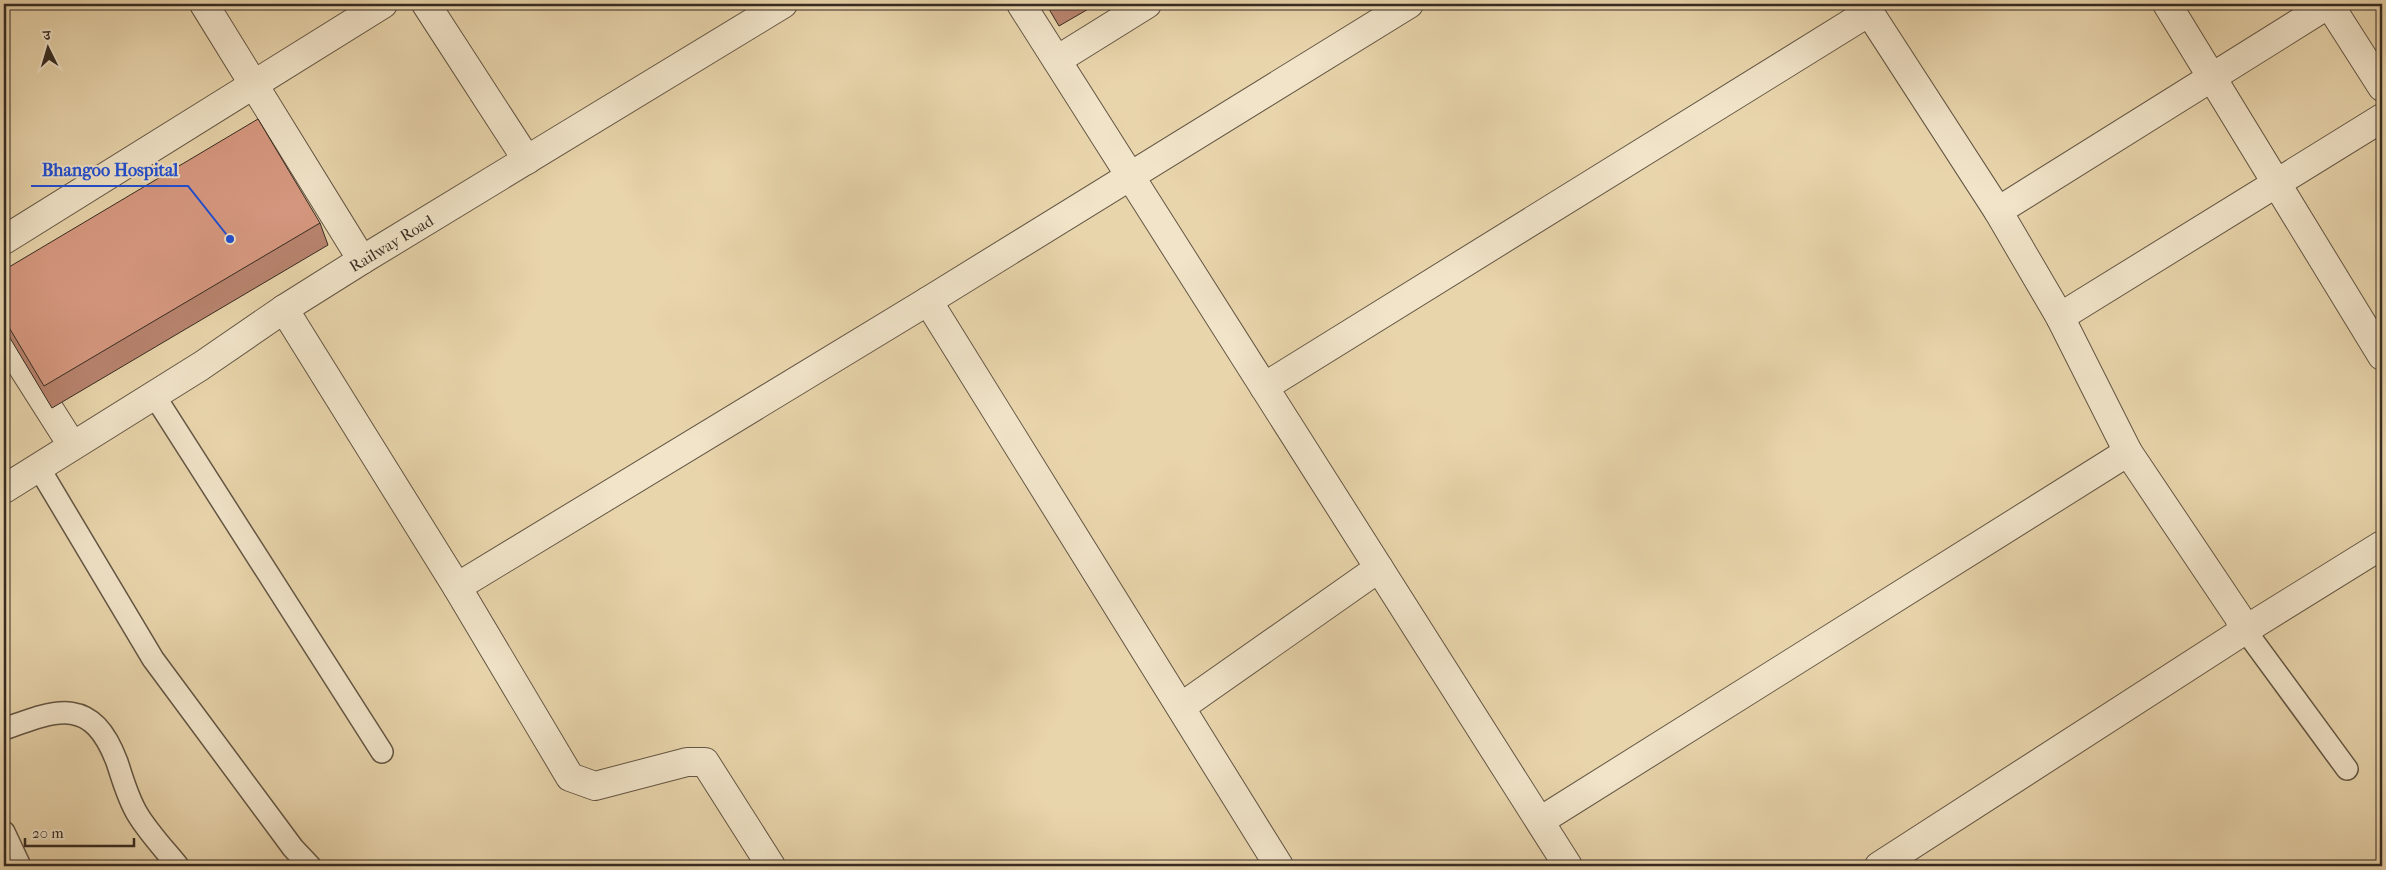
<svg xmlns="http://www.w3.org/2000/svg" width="2386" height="870" viewBox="0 0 2386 870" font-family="'IM FELL French Canon','Noto Serif Devanagari',serif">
  <rect width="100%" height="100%" fill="#e9d5ac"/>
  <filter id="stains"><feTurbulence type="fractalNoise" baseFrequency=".004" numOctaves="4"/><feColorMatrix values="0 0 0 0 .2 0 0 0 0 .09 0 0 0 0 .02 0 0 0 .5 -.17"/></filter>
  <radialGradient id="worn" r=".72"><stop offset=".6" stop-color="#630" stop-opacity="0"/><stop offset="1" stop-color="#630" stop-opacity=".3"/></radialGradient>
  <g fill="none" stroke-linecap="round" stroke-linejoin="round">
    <defs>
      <g id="lane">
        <polyline points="154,395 382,752"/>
        <polyline points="39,468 153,659 293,848 310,866"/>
        <polyline points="2245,630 2347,769"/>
        <path d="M 4,729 C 58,709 92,696 117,762 C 123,780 128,799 138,815 C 149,833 165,850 178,866"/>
        <polyline points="4,832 20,866"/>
      </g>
      <g id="street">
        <polyline points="204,4 362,260"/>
        <polyline points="426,4 527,160"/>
        <polyline points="1021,4 1568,866"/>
        <polyline points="1864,4 1998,211 2060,317 2128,452 2238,616 2245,630 1879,866"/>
        <polyline points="2167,4 2382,356"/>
        <polyline points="1057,60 1147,4"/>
        <polyline points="1998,211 2329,4 2382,87"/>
        <polyline points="4,240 383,4"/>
        <polyline points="928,301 1279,866"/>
        <polyline points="284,309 457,587 570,777 595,786 687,762 705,762 771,866"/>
        <polyline points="2060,317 2382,118"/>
        <polyline points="4,338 72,445"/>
        <polyline points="1264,387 1869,12"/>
        <polyline points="4,489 201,366 284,309 362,260 783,4"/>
        <polyline points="457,587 928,301 1409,4"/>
        <polyline points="2245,630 2382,545"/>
        <polyline points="1181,707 1379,568"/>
        <polyline points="1540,821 2128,452"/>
      </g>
    </defs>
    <use href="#lane" stroke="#635644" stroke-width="24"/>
    <use href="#street" stroke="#635644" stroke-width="30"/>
    <use href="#lane" stroke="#f1e4c9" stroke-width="21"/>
    <use href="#street" stroke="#f1e4c9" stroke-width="28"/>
  </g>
  <g fill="#b9846f" stroke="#362b22">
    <polygon points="1046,4 1097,4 1059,26"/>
    <polygon points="320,223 328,245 52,408 4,328 4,270"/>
  </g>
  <g fill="#d79981" stroke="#362b22">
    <polygon points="1050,4 1060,4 1052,8"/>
    <polygon points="258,119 320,223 44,386 4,319 4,270"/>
  </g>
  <g text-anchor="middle" stroke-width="4" stroke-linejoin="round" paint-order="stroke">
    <g font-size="16" fill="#362b22" stroke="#f1e4c9">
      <text transform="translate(391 243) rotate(-31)" y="6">Railway Road</text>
    </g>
  </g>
  <path fill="none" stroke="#1d4ed8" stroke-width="2" d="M230 239L188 186H31"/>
  <circle fill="#1d4ed8" stroke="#f1e4c9" stroke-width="2" cx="230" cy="239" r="5"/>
  <g font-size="18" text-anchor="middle" font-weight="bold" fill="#1d4ed8" stroke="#f1e4c9" stroke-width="4" stroke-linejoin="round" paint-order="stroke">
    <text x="110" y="176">Bhangoo Hospital</text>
  </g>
  <rect width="2386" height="870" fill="none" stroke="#e9d5ac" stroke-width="20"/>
  <rect x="5" y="5" width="2376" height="860" fill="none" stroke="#362b22" stroke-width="2.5"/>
  <rect x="10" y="10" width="2366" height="850" fill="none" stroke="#362b22"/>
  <g transform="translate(48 48) rotate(355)" stroke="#f1e4c9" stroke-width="4" paint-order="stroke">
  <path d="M0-4L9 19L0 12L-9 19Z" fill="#362b22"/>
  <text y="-8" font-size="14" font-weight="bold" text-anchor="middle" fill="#362b22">उ</text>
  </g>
  <path d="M25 838v8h109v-8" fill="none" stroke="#362b22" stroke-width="2.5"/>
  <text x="32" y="838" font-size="15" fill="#362b22" stroke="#f1e4c9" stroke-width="4" paint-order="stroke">20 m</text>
  <rect width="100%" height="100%" filter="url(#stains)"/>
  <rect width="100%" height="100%" fill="url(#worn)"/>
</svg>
